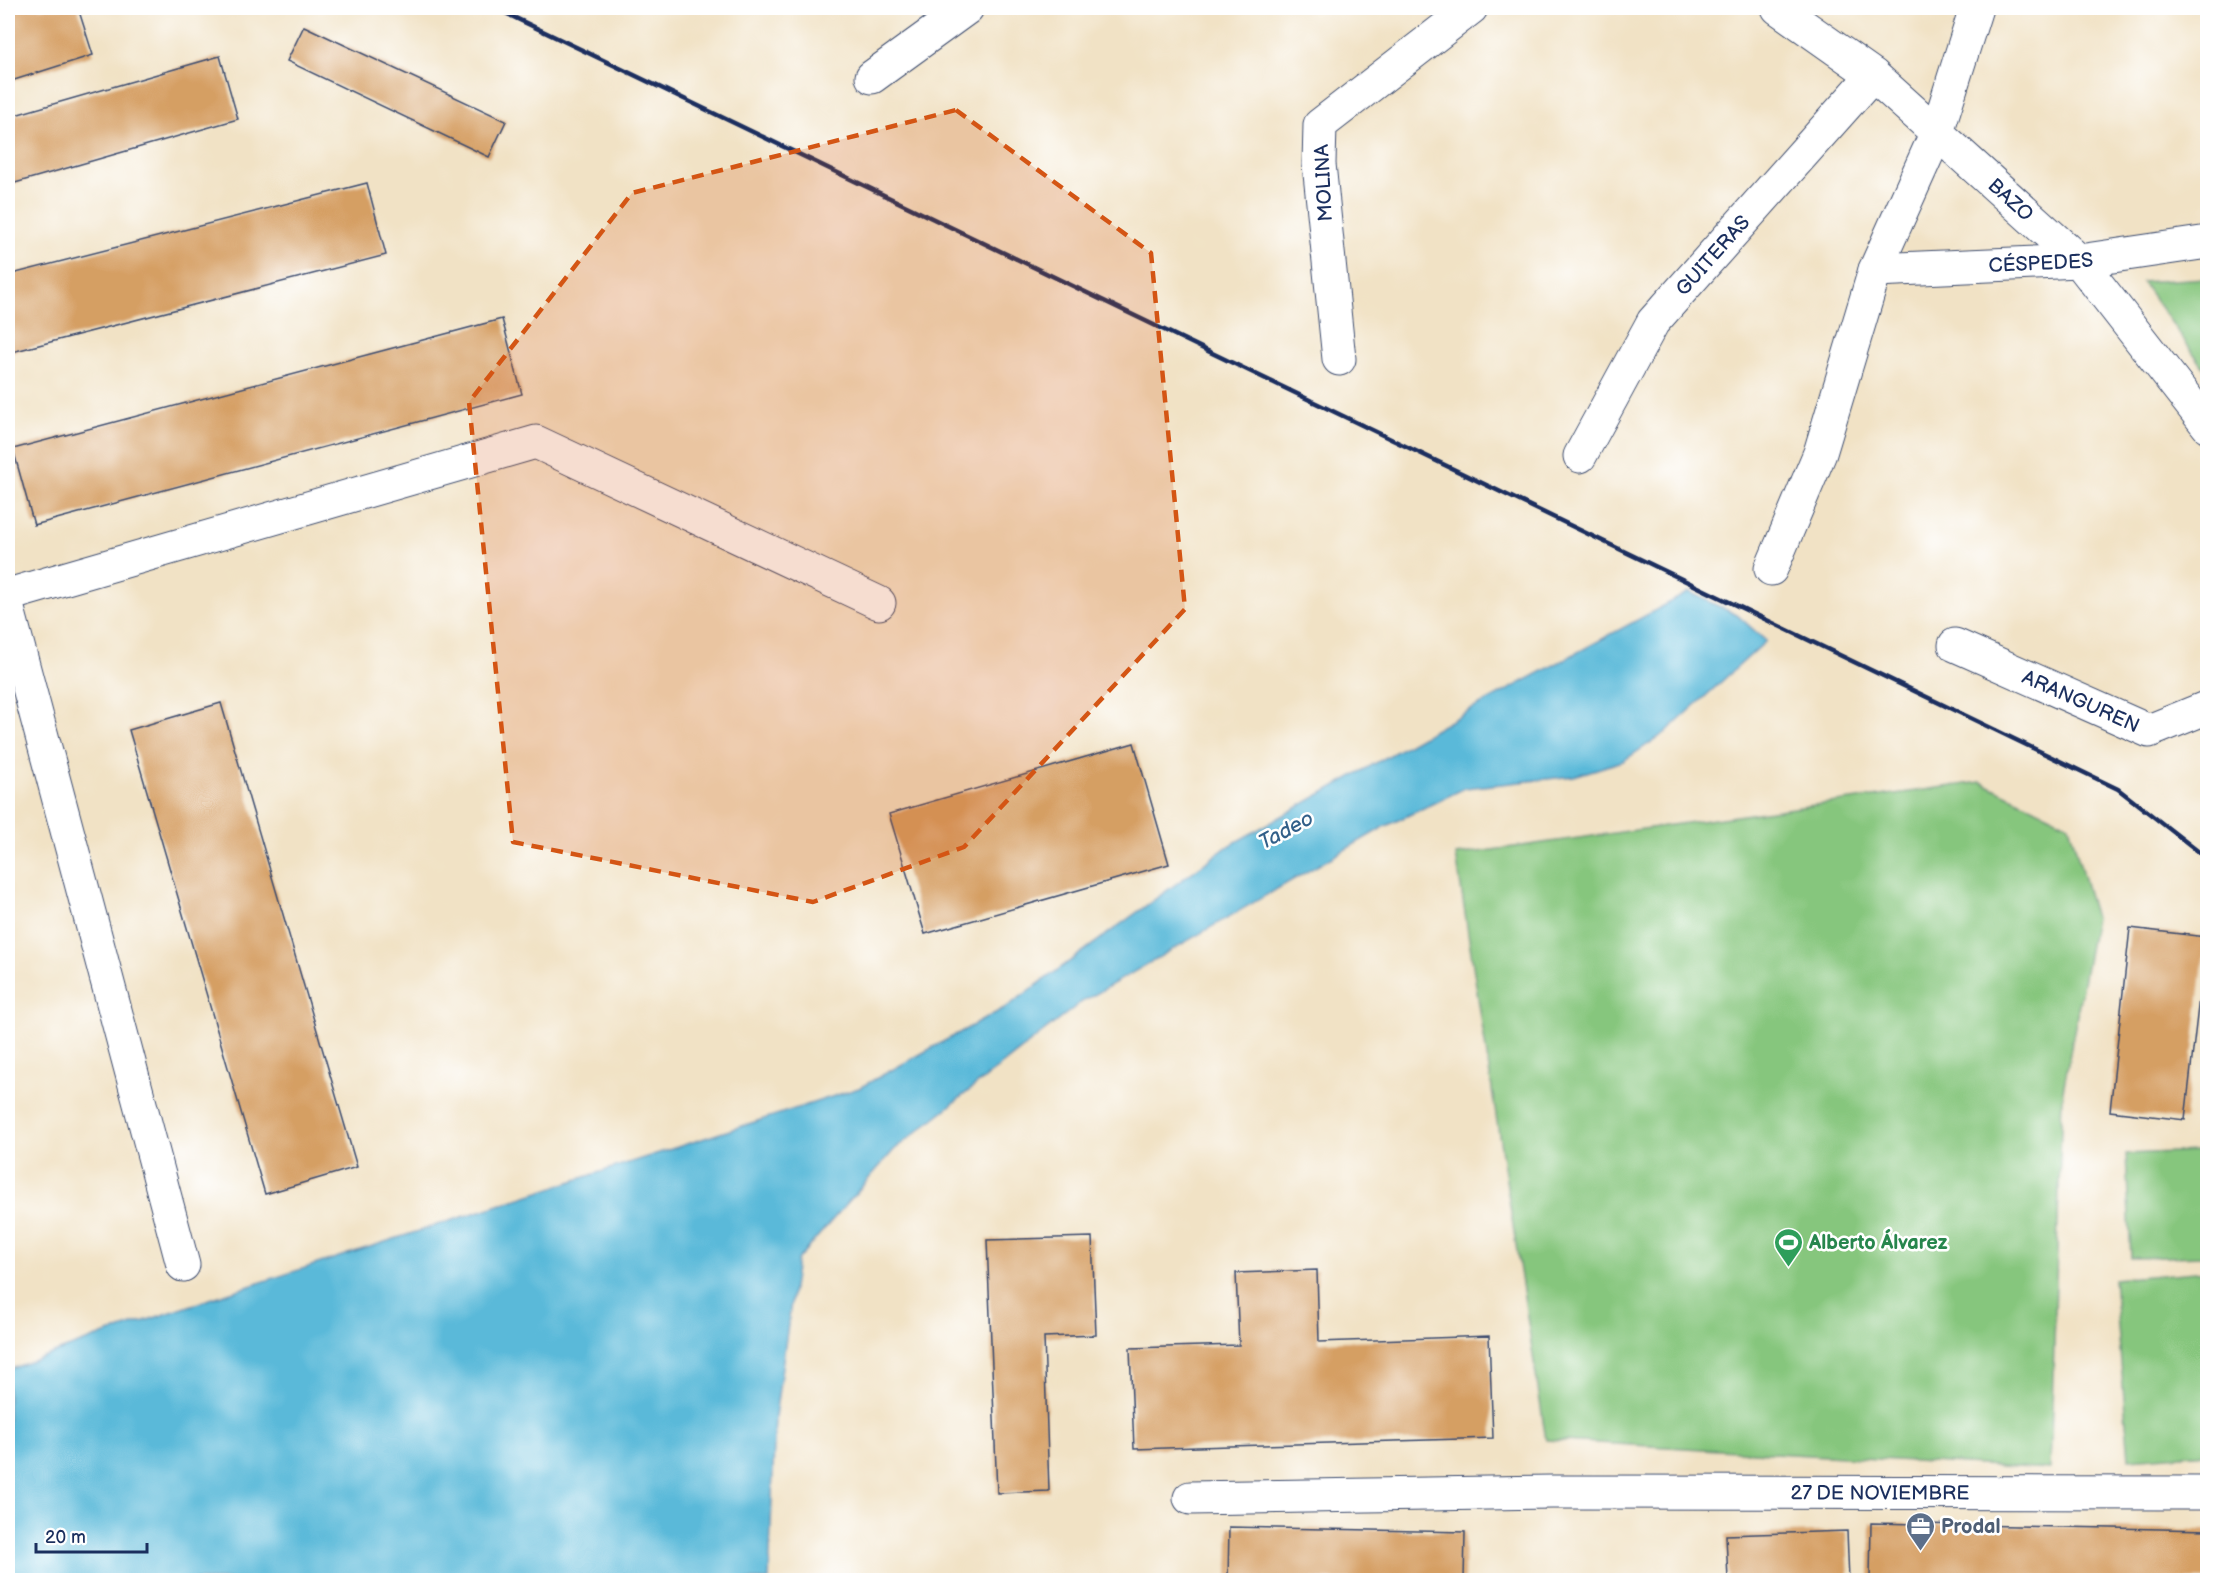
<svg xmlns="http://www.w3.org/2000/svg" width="2215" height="1588" viewBox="0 0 2215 1588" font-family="'Balsamiq Sans',sans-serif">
  <rect width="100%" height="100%" fill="#fff"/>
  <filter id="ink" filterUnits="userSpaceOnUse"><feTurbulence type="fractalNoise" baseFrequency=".0167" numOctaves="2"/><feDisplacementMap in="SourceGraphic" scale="12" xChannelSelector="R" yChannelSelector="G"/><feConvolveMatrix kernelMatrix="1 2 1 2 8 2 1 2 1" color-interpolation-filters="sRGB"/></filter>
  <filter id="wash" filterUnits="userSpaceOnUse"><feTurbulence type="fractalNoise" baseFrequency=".008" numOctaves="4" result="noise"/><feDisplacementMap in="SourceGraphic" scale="24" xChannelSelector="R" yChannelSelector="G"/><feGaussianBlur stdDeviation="1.35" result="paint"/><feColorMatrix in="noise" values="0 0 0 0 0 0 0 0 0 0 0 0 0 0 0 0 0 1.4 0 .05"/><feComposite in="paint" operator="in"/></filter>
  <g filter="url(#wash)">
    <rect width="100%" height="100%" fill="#f1e2c5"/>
    <g fill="#86c67d" stroke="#507a6e" stroke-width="1.5">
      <polygon points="2207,278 2208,278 2207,372 2142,282"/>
      <polygon points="1981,782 2069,825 2095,918 2062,1096 2050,1469 1546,1440 1456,855"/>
      <polygon points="2199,1151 2203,1256 2131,1258 2126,1154"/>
      <polygon points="2207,1271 2207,1453 2129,1459 2114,1279"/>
    </g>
    <polygon fill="#5ab9d9" stroke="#3a749c" stroke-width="1.5" points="1689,592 1737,615 1766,641 1665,733 1623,761 1574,776 1465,788 1384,827 1080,1003 894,1150 797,1260 775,1417 769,1580 8,1580 8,1370 97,1337 228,1293 859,1088 1008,1006 1227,847 1452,720"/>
    <g id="blocks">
      <g fill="#d59f63">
        <polygon points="8,8 78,8 93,55 8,82"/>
        <polygon points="304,26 506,121 489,157 287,61"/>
        <polygon points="220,56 238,119 8,185 8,117"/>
        <polygon points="367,183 386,255 8,353 8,275"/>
        <polygon points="502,319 522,394 34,525 13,449"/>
        <polygon points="221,703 357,1167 265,1194 129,730"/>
        <polygon points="1134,743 1169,864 925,934 889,814"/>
        <polygon points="2130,928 2206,937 2185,1120 2110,1111"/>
        <polygon points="1092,1237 1096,1335 1044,1337 1049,1491 997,1493 987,1240"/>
        <polygon points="1317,1270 1319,1342 1489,1336 1493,1438 1134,1449 1130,1348 1239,1345 1236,1273"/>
        <polygon points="1871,1523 2208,1530 2208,1580 1870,1580"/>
        <polygon points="1229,1527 1465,1532 1464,1580 1228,1580"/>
        <polygon points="1847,1531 1849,1580 1728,1580 1726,1535"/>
      </g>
    </g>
  </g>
  <g filter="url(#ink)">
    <use href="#blocks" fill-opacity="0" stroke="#3b4a6d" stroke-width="1.5"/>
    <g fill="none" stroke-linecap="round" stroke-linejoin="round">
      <defs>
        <g id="minor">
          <path id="s1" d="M 1778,8 L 1873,75 L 2079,261 L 2208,426"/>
          <polyline points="872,77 967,8"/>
          <path id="s2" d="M 1875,270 L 2079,261 L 2208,242"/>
          <polyline points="1339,359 1319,164 1320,125 1471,8"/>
          <path id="s3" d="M 1580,456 L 1653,322 L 1873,75"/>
          <polyline points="1771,569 1820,453 1875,270 1937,132 1976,8"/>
          <polyline points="8,595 536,442 879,603"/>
          <polyline points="8,609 183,1265"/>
          <path id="s4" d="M 1955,645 L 2149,731 L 2208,707"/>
          <path id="s5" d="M 1190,1498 L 1552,1492 L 2208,1493"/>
        </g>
      </defs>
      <use href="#minor" stroke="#3b4a6d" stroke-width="35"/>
      <use href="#minor" stroke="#fff" stroke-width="33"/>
      <polyline stroke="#1b2f5e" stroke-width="4.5" points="495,8 2118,789 2208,859"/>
    </g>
  </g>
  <path fill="#d45514" fill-opacity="0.2" stroke="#d45514" stroke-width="4.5" stroke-dasharray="12 8" stroke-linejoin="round" d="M 956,110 L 1151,253 L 1185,609 L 964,847 L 813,902 L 513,842 L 469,402 L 632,193 Z"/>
  <defs>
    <symbol id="stadium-pin" viewBox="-11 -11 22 30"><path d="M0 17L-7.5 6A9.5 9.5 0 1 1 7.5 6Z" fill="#2e9e5b" stroke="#fff"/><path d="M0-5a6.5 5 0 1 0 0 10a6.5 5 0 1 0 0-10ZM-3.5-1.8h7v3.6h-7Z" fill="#fff"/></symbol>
    <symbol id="office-pin" viewBox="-11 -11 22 30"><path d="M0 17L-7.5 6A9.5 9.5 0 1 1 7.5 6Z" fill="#5c6f8a" stroke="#fff"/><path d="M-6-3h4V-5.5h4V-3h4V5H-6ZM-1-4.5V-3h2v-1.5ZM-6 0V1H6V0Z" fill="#fff"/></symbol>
  </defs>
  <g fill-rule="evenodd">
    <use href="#stadium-pin" x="1772" y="1226" width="33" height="45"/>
    <use href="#office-pin" x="1904" y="1510" width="33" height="45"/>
  </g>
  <g text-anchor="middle" stroke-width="5" stroke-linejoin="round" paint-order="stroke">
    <g font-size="20" fill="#1b2f5e" stroke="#fff">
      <text transform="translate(1323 183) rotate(-93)" y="7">MOLINA</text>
      <text dy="7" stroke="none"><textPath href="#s1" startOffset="302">BAZO</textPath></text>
      <text dy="7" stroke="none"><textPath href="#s3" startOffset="242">GUITERAS</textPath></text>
      <text dy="7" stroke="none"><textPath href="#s2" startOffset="166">CÉSPEDES</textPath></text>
      <text dy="7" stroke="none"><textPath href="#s4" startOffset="138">ARANGUREN</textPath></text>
      <text dy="7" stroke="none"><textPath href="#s5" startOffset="690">27 DE NOVIEMBRE</textPath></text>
    </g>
    <g font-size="20" font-weight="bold" fill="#27864d" stroke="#fff" text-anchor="start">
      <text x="1809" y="1249">Alberto Álvarez</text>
    </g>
    <g font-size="20" font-weight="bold" fill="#4e5e75" stroke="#fff" text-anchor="start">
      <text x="1941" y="1533">Prodal</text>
    </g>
    <g font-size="21" font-style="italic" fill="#315f89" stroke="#fff">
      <text transform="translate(1286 830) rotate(-28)" y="7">Tadeo</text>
    </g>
  </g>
  <rect width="2215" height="1588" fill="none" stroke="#fff" stroke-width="30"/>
  <path d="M36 1543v9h111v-9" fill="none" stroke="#1b2f5e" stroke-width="3"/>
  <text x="45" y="1543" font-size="18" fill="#1b2f5e" stroke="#ffffff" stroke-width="4.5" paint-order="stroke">20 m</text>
</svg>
